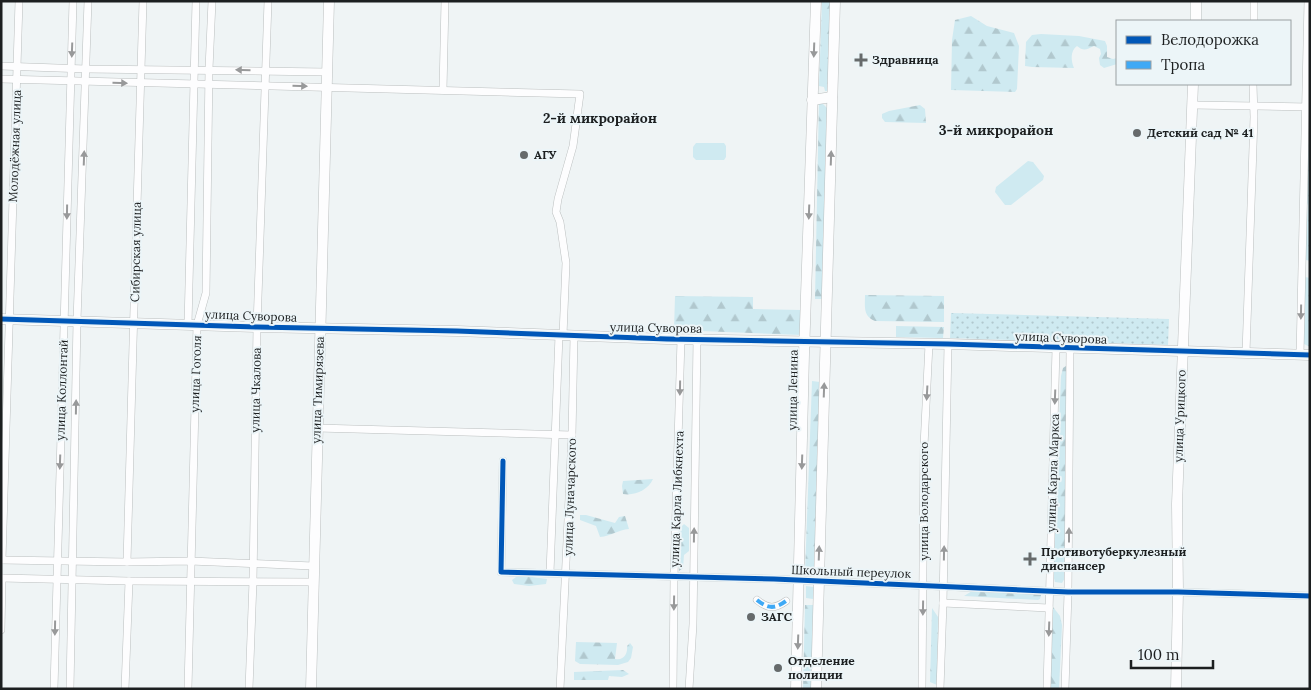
<svg xmlns="http://www.w3.org/2000/svg" width="1311" height="690" viewBox="0 0 1311 690" font-family="Lora,serif">
  <defs>
    <pattern id="forest-firs" width="22" height="20" patternUnits="userSpaceOnUse" patternTransform="scale(1.25)"><rect width="22" height="20" fill="#cfeaf1"/><path d="M5 1l3.5 6h-7zM16 11l3.5 6h-7z" fill="#b1c8ce"/></pattern>
    <pattern id="park-dots" width="8" height="8" patternUnits="userSpaceOnUse" patternTransform="scale(1.25)"><rect width="8" height="8" fill="#cfeaf1"/><path d="M2 2h.1M6 6h.1" fill="none" stroke="#b1c8ce" stroke-width="1.8" stroke-linecap="round"/></pattern>
  </defs>
  <rect width="100%" height="100%" fill="#eff4f5"/>
  <g fill="url(#forest-firs)">
    <polygon points="822,1 831,1 829,91 825,91 824,87 819,86"/>
    <polygon points="971,16 987,26 1014,33 1019,46 1017,89 1015,92 951,90 952,40 955,20"/>
    <path d="M 1041,34 L 1079,36 L 1105,41 L 1107,46 L 1107,57 L 1113,59 L 1117,58 L 1117,64 L 1104,68 L 1100,65 L 1099,58 L 1101,54 L 1100,49 L 1094,46 C 1087,49 1084,52 1077,46 C 1070,51 1071,61 1074,68 L 1032,67 L 1025,66 L 1026,42 L 1032,35 Z"/>
    <polygon points="819,100 827,108 824,299 815,299"/>
    <polygon points="920,105 925,109 926,123 885,122 882,118 882,114 889,111"/>
    <polygon points="1307,143 1310,144 1310,261 1306,260 1305,253 1308,205 1306,201"/>
    <polygon points="1305,277 1310,278 1310,347 1304,344 1303,336"/>
    <path d="M 865,295 L 944,296 L 944,322 L 875,321 C 863,316 865,307 865,295 Z"/>
    <polygon points="675,296 753,297 753,309 802,310 801,335 674,330"/>
    <polygon points="896,326 944,327 943,338 896,337"/>
    <polygon points="1066,366 1068,368 1065,578 1062,583 1055,582 1053,575 1061,376 1063,368"/>
    <polygon points="812,381 820,382 816,573 805,573"/>
    <path d="M 653,479 C 648,490 635,496 623,494 L 622,486 L 623,481 Z"/>
    <path d="M 580,515 L 586,515 L 615,523 L 619,517 L 625,516 L 629,529 C 618,530 611,536 600,537 L 596,526 L 580,520 Z"/>
    <polygon points="684,524 689,528 689,551 684,555 683,568 679,571 680,528"/>
    <polygon points="525,576 547,579 546,584 529,586 514,584 512,580 516,577"/>
    <polygon points="806,586 814,587 813,599 806,598"/>
    <polygon points="972,591 1026,593 1041,595 1040,599 1038,600 964,596"/>
    <polygon points="805,605 813,605 812,689 803,689"/>
    <polygon points="1053,607 1060,616 1062,625 1059,689 1049,689 1051,612"/>
    <polygon points="932,608 938,617 937,685 930,682"/>
    <path d="M 576,642 L 617,643 L 615,659 C 624,661 628,653 627,646 L 630,643 L 633,647 L 631,658 L 628,662 L 618,665 L 580,664 L 575,661 Z"/>
    <polygon points="623,670 629,674 622,677 609,676 608,680 574,680 574,672"/>
  </g>
  <polygon fill="url(#park-dots)" points="951,313 1169,319 1168,345 950,338"/>
  <g fill="#cfeaf1">
    <polygon points="696,143 724,143 726,146 726,157 724,160 696,160 693,157 693,147"/>
    <polygon points="1028,161 1033,162 1044,176 1043,180 1011,205 1005,205 995,192 996,187"/>
  </g>
  <g fill="none" stroke-linecap="round" stroke-linejoin="round">
    <defs>
      <g id="street">
        <polyline points="1254,21 1254,1"/>
        <polyline points="1,66 86,69 327,72"/>
        <polyline points="1,79 580,94 573,146 558,199 556,212 560,222 566,263 563,335"/>
        <polyline points="443,90 445,1"/>
        <polyline points="1192,105 1309,107"/>
        <polyline points="188,325 196,1"/>
        <polyline points="1246,353 1254,117 1253,84"/>
        <polyline points="1300,355 1308,1"/>
        <polyline points="317,428 572,435"/>
        <polyline points="503,461 501,572 774,579 1068,592 1178,592 1310,596"/>
        <polyline points="1,560 127,562 190,561 313,566"/>
        <polyline points="2,560 19,1"/>
        <path d="M 127,562 C 133,375 136,188 143,1"/>
        <polyline points="550,573 559,335"/>
        <polyline points="1,578 129,581 313,582"/>
        <path d="M 757,600 C 768,609 775,609 786,601"/>
        <polyline points="943,603 1049,608"/>
        <polyline points="1,630 2,578"/>
        <polyline points="54,689 73,1"/>
        <polyline points="70,689 77,321 88,1"/>
        <polyline points="125,689 129,581"/>
        <polyline points="188,689 197,325 206,293 209,69 212,1"/>
        <polyline points="249,689 253,581 257,327 268,1"/>
        <polyline points="560,689 572,435 574,336"/>
        <polyline points="673,689 674,577 681,339"/>
        <polyline points="689,689 693,624 697,339"/>
        <polyline points="922,689 924,446 929,344"/>
        <polyline points="940,689 943,603 948,344"/>
        <polyline points="1047,689 1056,348"/>
        <polyline points="1065,689 1068,592 1070,349"/>
      </g>
      <g id="secondary">
        <polyline points="1196,21 1196,1"/>
        <polyline points="812,100 832,97"/>
        <polyline points="1,319 257,327 457,331 667,339 948,344 1310,355"/>
        <polyline points="311,689 329,1"/>
        <polyline points="796,689 804,354 816,1"/>
        <polyline points="816,689 835,1"/>
        <polyline points="1176,689 1178,592 1177,504 1193,84"/>
      </g>
    </defs>
    <use href="#street" stroke="#bbbfbf" stroke-width="8"/>
    <use href="#secondary" stroke="#bbbfbf" stroke-width="11"/>
    <use href="#street" stroke="#fdfdfe" stroke-width="7"/>
    <use href="#secondary" stroke="#fdfdfe" stroke-width="10"/>
    <path stroke="#3fa9f5" stroke-width="4" stroke-dasharray="8 4" stroke-linecap="butt" d="M 757,600 C 768,609 775,609 786,601"/>
    <defs>
      <g id="cycleway">
        <polyline points="1,319 257,327 457,331 667,339 948,344 1310,355"/>
        <polyline points="503,461 501,572 774,579 1068,592 1178,592 1310,596"/>
      </g>
    </defs>
    <use href="#cycleway" stroke="#ecf5f8" stroke-width="8"/>
    <use href="#cycleway" stroke="#0057b8" stroke-width="5"/>
  </g>
  <defs><path id="oneway-solid" d="M-6-.8H1V-3.2L6.5 0L1 3.2V.8H-6Z" transform="scale(1.25)"/></defs>
  <g fill="#98999a">
    <use href="#oneway-solid" transform="translate(72 50) rotate(92)"/>
    <use href="#oneway-solid" transform="translate(814 50) rotate(92)"/>
    <use href="#oneway-solid" transform="translate(243 70) rotate(-179)"/>
    <use href="#oneway-solid" transform="translate(120 83) rotate(1)"/>
    <use href="#oneway-solid" transform="translate(300 86) rotate(2)"/>
    <use href="#oneway-solid" transform="translate(84 158) rotate(-88)"/>
    <use href="#oneway-solid" transform="translate(831 158) rotate(-88)"/>
    <use href="#oneway-solid" transform="translate(67 212) rotate(91)"/>
    <use href="#oneway-solid" transform="translate(809 212) rotate(92)"/>
    <use href="#oneway-solid" transform="translate(1301 312) rotate(91)"/>
    <use href="#oneway-solid" transform="translate(680 388) rotate(91)"/>
    <use href="#oneway-solid" transform="translate(824 390) rotate(-88)"/>
    <use href="#oneway-solid" transform="translate(927 393) rotate(93)"/>
    <use href="#oneway-solid" transform="translate(1055 397) rotate(92)"/>
    <use href="#oneway-solid" transform="translate(76 407) rotate(-89)"/>
    <use href="#oneway-solid" transform="translate(60 462) rotate(92)"/>
    <use href="#oneway-solid" transform="translate(802 462) rotate(92)"/>
    <use href="#oneway-solid" transform="translate(694 535) rotate(-89)"/>
    <use href="#oneway-solid" transform="translate(1069 535) rotate(-90)"/>
    <use href="#oneway-solid" transform="translate(819 553) rotate(-88)"/>
    <use href="#oneway-solid" transform="translate(944 553) rotate(-89)"/>
    <use href="#oneway-solid" transform="translate(674 603) rotate(91)"/>
    <use href="#oneway-solid" transform="translate(923 608) rotate(91)"/>
    <use href="#oneway-solid" transform="translate(55 628) rotate(91)"/>
    <use href="#oneway-solid" transform="translate(1049 629) rotate(92)"/>
    <use href="#oneway-solid" transform="translate(798 642) rotate(92)"/>
  </g>
  <g fill="#666a6b" stroke="#ecf5f8" stroke-width="2">
    <path d="M858.5 52.5h5v5h5v5h-5v5h-5v-5h-5v-5h5z"/>
    <circle cx="1137" cy="133" r="5"/>
    <circle cx="524" cy="155" r="5"/>
    <path d="M1027.5 551.5h5v5h5v5h-5v5h-5v-5h-5v-5h5z"/>
    <circle cx="751" cy="617" r="5"/>
    <circle cx="778" cy="668" r="5"/>
  </g>
  <g text-anchor="middle" stroke-width="4" stroke-linejoin="round" paint-order="stroke">
    <g font-size="12" font-weight="bold" fill="#1c1f20" stroke="#ecf5f8" text-anchor="start">
      <text x="872" y="64">Здравница</text>
      <text x="1147" y="137">Детский сад № 41</text>
      <text x="534" y="159">АГУ</text>
      <text x="1041" y="556">Противотуберкулезный<tspan x="1041" dy="14">диспансер</tspan></text>
      <text x="761" y="621">ЗАГС</text>
      <text x="788" y="665">Отделение<tspan x="788" dy="14">полиции</tspan></text>
    </g>
    <g font-size="12" fill="#1c1f20" stroke="#ecf5f8">
      <text transform="translate(15 146) rotate(-88)" y="4">Молодёжная улица</text>
      <text transform="translate(136 252) rotate(-89)" y="4">Сибирская улица</text>
      <text transform="translate(251 316) rotate(2)" y="4">улица Суворова</text>
      <text transform="translate(656 328) rotate(1)" y="4">улица Суворова</text>
      <text transform="translate(1061 338) rotate(2)" y="4">улица Суворова</text>
      <text transform="translate(196 374) rotate(-88)" y="4">улица Гоголя</text>
      <text transform="translate(62 390) rotate(-88)" y="4">улица Коллонтай</text>
      <text transform="translate(256 390) rotate(-89)" y="4">улица Чкалова</text>
      <text transform="translate(318 390) rotate(-88)" y="4">улица Тимирязева</text>
      <text transform="translate(793 390) rotate(-89)" y="4">улица Ленина</text>
      <text transform="translate(1180 416) rotate(-88)" y="4">улица Урицкого</text>
      <text transform="translate(1053 473) rotate(-88)" y="4">улица Карла Маркса</text>
      <text transform="translate(570 497) rotate(-88)" y="4">улица Луначарского</text>
      <text transform="translate(677 499) rotate(-88)" y="4">улица Карла Либкнехта</text>
      <text transform="translate(924 501) rotate(-90)" y="4">улица Володарского</text>
      <text transform="translate(851 572) rotate(2)" y="4">Школьный переулок</text>
    </g>
    <g font-size="14" font-weight="bold" fill="#1c1f20" stroke="#ecf5f8">
      <text x="600" y="123">2-й микрорайон</text>
      <text x="996" y="135">3-й микрорайон</text>
    </g>
  </g>
  <rect width="1311" height="690" fill="none" stroke="#1c1f20" stroke-width="5"/>
  <rect x="1116" y="20" width="175" height="65" fill="#ecf5f8" stroke="#999fa2"/>
  <rect x="1126" y="36" width="25" height="8" fill="#0057b8" stroke="#999fa2"/>
  <text x="1161" y="45" font-size="15" fill="#1c1f20">Велодорожка</text>
  <rect x="1126" y="61" width="25" height="8" fill="#3fa9f5" stroke="#999fa2"/>
  <text x="1161" y="70" font-size="15" fill="#1c1f20">Тропа</text>
  <path d="M1131 660v8h82v-8" fill="none" stroke="#1c1f20" stroke-width="2.5"/>
  <text x="1138" y="660" font-size="15" fill="#1c1f20" stroke="#ecf5f8" stroke-width="4" paint-order="stroke">100 m</text>
</svg>
